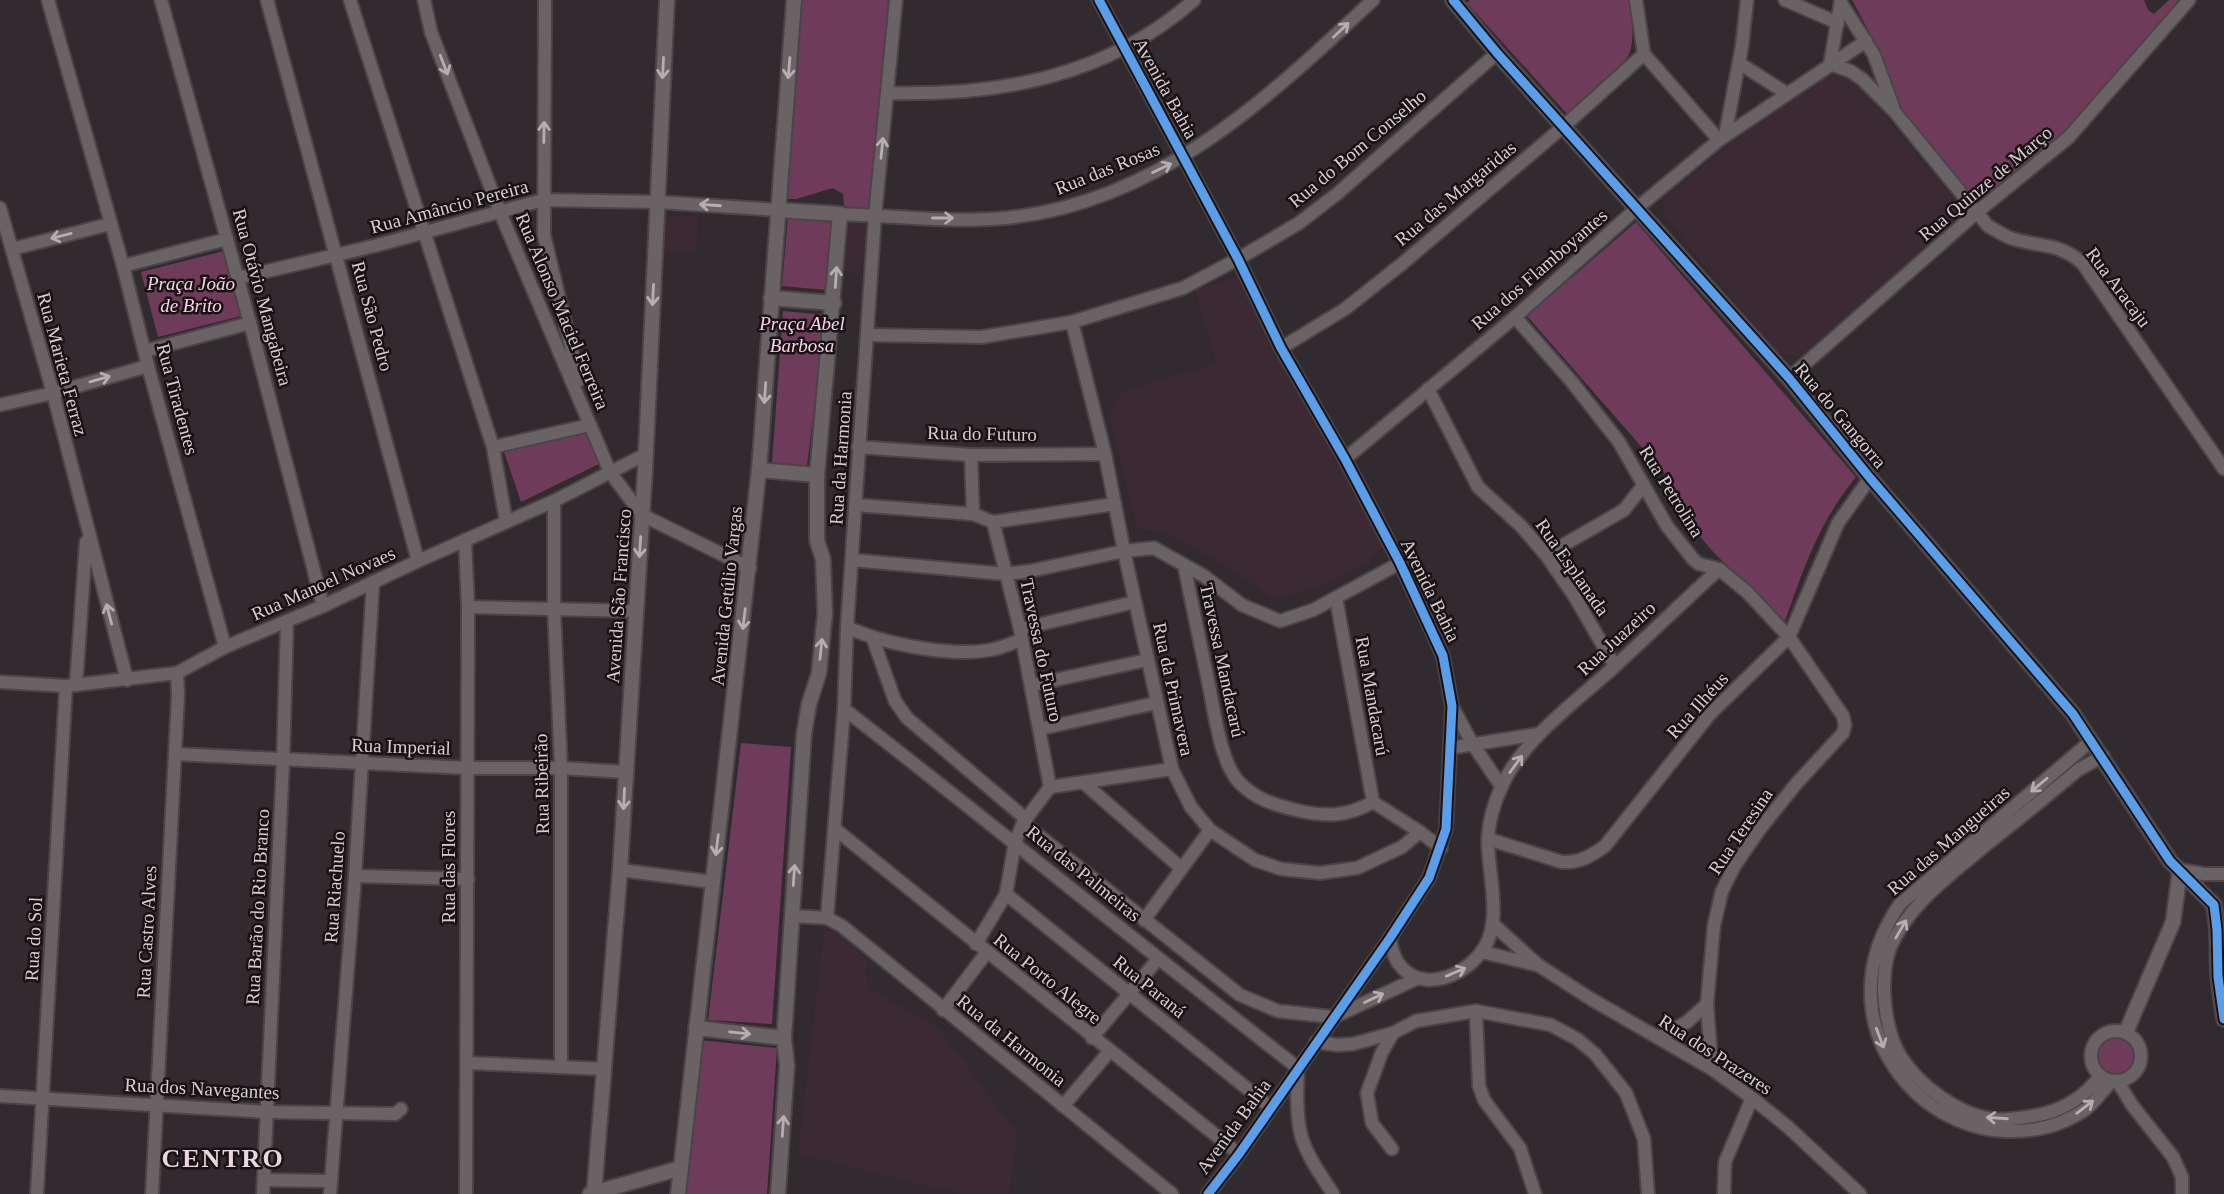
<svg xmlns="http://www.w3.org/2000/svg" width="2224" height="1194" viewBox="0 0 2224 1194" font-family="Georgia,serif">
  <rect width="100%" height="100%" fill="#312a2e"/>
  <g fill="#3b2a34">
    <polygon points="1832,74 1856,79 1961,208 1955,220 1802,357 1777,354 1662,213 1665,197 1788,97 1820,78"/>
    <polygon points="662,215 699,216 696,252 660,251"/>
    <polygon points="847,221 867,223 862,273 841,270"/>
    <polygon points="1240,276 1384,545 1366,565 1323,586 1274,599 1231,569 1165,532 1137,529 1109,413 1124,390 1216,364 1195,290"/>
    <polygon points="824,930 847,934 867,953 866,976 869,988 938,1027 1018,1134 1009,1194 960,1194 798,1154"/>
  </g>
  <g fill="#6e3b5a">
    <polygon points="801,0 888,0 872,209 844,206 843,194 833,188 796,199 786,199"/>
    <path d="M 1470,0 L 1630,0 C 1631,17 1636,40 1628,56 C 1619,73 1583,100 1567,114 L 1467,3 Z"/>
    <polygon points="1852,0 2144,0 2148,10 2154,14 2169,0 2182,0 2066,131 1986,199 1971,197 1904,117 1876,45"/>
    <polygon points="788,216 833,220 826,290 782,286"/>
    <path d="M 1636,222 L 1856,477 C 1819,522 1804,567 1785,621 L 1715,554 L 1667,498 L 1674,484 L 1527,316 Z"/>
    <polygon points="224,251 241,316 158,337 141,272"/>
    <polygon points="783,311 826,315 807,466 772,462"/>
    <polygon points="586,432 601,463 521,502 503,449"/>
    <polygon points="741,743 791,747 772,1024 708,1020"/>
    <circle cx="2116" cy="1056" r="23"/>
    <polygon points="700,1040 777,1048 767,1194 685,1194"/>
  </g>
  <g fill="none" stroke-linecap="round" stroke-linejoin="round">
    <defs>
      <g id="minor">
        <polyline points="48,0 123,266 148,366 225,647"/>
        <polyline points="161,0 250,323 323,606"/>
        <polyline points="267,0 418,561"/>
        <polyline points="350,0 493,447 506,521"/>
        <polyline points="424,0 431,32 500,212 610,472 642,515 750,568"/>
        <polyline points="545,0 544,235 579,380"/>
        <polyline points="1099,0 1238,259 1281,348 1345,459 1400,563 1443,656 1452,706 1446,829 1429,878 1390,938 1239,1154 1208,1194"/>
        <polyline points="1636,0 1644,54 1719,140"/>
        <polyline points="1785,0 1838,23"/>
        <path d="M 1841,0 L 1830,64 L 1850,71 L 1862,79 L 1894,111 L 1988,226 C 1994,229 2001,234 2008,237 C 2036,248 2059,241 2083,264 L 2224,469"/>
        <polyline points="1841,3 1874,55 1893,107"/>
        <polyline points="1739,63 1786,93"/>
        <path d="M 887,93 C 999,96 1107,77 1194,0"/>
        <polyline points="1725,136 1742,46 1747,0"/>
        <polyline points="0,208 53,393 127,680"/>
        <path d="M 840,214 C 894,216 951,223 1005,218 C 1157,204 1267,99 1373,0"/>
        <polyline points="12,249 110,224"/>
        <polyline points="123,266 227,239"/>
        <polyline points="238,278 378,245 543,200 658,202 778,210"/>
        <polyline points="1515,317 1572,382 1619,442 1667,526 1693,559 1699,564 1719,569 1747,592 1789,637 1843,716 1845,725 1843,733 1796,784 1760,829 1735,865 1722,891 1714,925 1707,1004 1712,1069"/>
        <polyline points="1072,322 1105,454 1124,551 1172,769 1191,807 1210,830 1255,860 1281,869 1320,873 1357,868 1402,847 1420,832 1441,848"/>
        <polyline points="868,335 982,337 1072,322 1183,288 1238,259 1299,223 1338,193 1497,53"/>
        <polyline points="1281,348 1345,309 1403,263 1564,126 1644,54"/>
        <polyline points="145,351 250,323"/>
        <polyline points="1789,378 1976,213 2068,138 2189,0"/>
        <polyline points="1428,389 1478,487 1521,526 1546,555 1573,594 1615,666"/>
        <polyline points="0,405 53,393 148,366"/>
        <polyline points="493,447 590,425"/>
        <polyline points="858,447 971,455 1105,454"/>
        <polyline points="971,455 973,514"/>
        <polyline points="1345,459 1515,317 1636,209 1719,140 1866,41"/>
        <polyline points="554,501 554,609 561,768 561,1066"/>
        <polyline points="856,505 973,514 993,522 1115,504"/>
        <polyline points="993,522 1020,629 1050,787"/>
        <polyline points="465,540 468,607 466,1194"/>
        <polyline points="1546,555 1624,510 1643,486"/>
        <polyline points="852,560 1005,574 1030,571 1124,551 1154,548 1204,576 1242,605 1280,621 1313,610 1400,563"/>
        <path d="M 1184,565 C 1192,604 1200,642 1208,681 C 1214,709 1220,762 1239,782 C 1255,799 1274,805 1296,810 C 1324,817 1347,817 1373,802"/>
        <polyline points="1336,598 1373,802"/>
        <polyline points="468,607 636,611"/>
        <path d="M 847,627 C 883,644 951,657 990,650 C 1000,648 1011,644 1021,640"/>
        <polyline points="1020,629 1135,602"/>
        <polyline points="873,639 895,701 907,718 1026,819"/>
        <polyline points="0,682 66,686 177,673 225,647 323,606 418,561 554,501 646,454"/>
        <polyline points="76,685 86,542"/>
        <polyline points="1032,685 1147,660"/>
        <polyline points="1452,706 1472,743 1501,786"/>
        <path d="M 844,709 C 996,827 1146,950 1298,1068 C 1297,1090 1296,1114 1301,1135 C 1307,1157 1322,1176 1333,1194"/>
        <polyline points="1040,729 1156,703"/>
        <path d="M 2091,741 L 1900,904 C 1857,966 1861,1039 1915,1092 C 1939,1115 1972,1130 2005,1131 C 2034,1132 2062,1126 2086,1109 C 2095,1102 2103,1090 2111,1082"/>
        <polyline points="1450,748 1538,734"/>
        <polyline points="175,754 467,768 561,768 625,772"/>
        <polyline points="1084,783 1181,868"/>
        <polyline points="1050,787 1172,769"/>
        <polyline points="1373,802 1420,832"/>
        <polyline points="1023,823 1240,995 1278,1011 1333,1017"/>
        <polyline points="835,829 1239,1154"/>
        <path d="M 1488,839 L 1562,862 C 1580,863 1591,856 1605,846 L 1710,714 L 1789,637 L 1838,523 L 1870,478"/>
        <polyline points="620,870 713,882"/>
        <polyline points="2180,870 2204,874 2224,874"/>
        <polyline points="355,876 468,879"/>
        <polyline points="1006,894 1270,1107"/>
        <polyline points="791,916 827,918 842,926 1172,1194"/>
        <polyline points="827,918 844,709 847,627 875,216 896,0"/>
        <polyline points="1144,920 1210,830"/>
        <polyline points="1493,924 1538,965 1591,999 1712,1069 1752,1098 1788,1127 1860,1194"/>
        <path d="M 1390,938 C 1396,992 1450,989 1479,955 C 1505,926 1488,877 1488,842 C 1488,824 1494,802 1502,786 C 1522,740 1578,700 1614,667 C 1649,635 1684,601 1719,569"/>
        <polyline points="976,944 1006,894 1015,842 1023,823 1050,787"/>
        <polyline points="1482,952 1537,965"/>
        <polyline points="943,1010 987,952"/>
        <polyline points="1476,1011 1479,1086 1484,1100 1520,1148 1535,1194"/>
        <polyline points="1336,1016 1416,979"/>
        <circle cx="2116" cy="1056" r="25"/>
        <polyline points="1092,1038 1158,959"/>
        <polyline points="1658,1038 1687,1022 1707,1004"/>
        <polyline points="1316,1042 1337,1045 1353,1044 1393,1033 1416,1021 1476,1011 1551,1025 1577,1039 1595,1054 1626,1093 1644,1139 1648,1194"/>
        <polyline points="468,1063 604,1069"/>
        <path d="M 2100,1076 C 2084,1098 2060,1112 2033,1116 C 2020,1118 2005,1121 1991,1119 C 1957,1114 1919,1085 1901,1057 C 1889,1038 1885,1012 1884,990 C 1884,977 1885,961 1890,948 C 1909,903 1951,875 1987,844 C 2018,820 2048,795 2078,770 L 2103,756"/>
        <polyline points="2118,1082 2132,1105 2173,1157 2182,1177 2182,1194"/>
        <polyline points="0,1096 267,1112 395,1114 401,1109"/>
        <polyline points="1063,1106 1109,1052"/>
        <polyline points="1392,1149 1372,1123 1367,1093 1382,1052 1393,1033"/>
        <polyline points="264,1180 331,1181"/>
        <polyline points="37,1194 66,686"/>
        <polyline points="152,1194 178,695 177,673"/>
        <polyline points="263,1194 283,761 287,621"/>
        <polyline points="330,1194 355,876 373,582"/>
        <polyline points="1724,1194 1725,1162 1752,1098"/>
      </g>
      <g id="tertiary">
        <polyline points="1453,0 1497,53 1789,378 1870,478 2073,714 2170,861 2214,905 2217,930 2218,977 2224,1019"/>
        <polyline points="778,210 840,214 817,475 817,541 823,559 825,613 819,673 809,704 804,734 784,1038 787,1065 778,1194"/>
        <polyline points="771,298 834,303"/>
        <polyline points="759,470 817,475"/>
        <polyline points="696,1028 784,1038"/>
        <polyline points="2126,1032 2173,922 2180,870"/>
        <polyline points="590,1194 681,1168"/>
        <polyline points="594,1194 620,870 645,471 667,0"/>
        <polyline points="678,1194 759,470 794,0"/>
      </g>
    </defs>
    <use href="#minor" stroke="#4b4548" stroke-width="16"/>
    <use href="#tertiary" stroke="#4b4548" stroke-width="18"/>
    <use href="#minor" stroke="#696366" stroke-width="12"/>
    <use href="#tertiary" stroke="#696366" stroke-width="14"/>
    <defs>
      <g id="cycleway">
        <polyline points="1099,0 1238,259 1281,348 1345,459 1400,563 1443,656 1452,706 1446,829 1429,878 1390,938 1239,1154 1208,1194"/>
        <polyline points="1453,0 1497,53 1789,378 1870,478 2073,714 2170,861 2214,905 2217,930 2218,977 2224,1019"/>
      </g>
    </defs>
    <use href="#cycleway" stroke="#181215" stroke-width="13"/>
    <use href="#cycleway" stroke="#5a9eea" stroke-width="9"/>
  </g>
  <defs><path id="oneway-shaft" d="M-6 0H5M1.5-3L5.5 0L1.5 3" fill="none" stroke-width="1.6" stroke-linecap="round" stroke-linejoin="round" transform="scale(1.75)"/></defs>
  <g stroke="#b6aeb2">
    <use href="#oneway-shaft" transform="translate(1341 30) rotate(-43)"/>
    <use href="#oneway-shaft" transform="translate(444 65) rotate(69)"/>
    <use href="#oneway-shaft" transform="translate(663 68) rotate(93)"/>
    <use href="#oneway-shaft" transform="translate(789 68) rotate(95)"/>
    <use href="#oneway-shaft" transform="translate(544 132) rotate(-89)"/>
    <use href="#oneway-shaft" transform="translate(882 148) rotate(-84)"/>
    <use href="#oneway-shaft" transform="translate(1162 168) rotate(-26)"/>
    <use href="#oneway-shaft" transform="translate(710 205) rotate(-176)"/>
    <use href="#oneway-shaft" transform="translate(943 218)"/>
    <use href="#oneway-shaft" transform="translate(61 236) rotate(166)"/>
    <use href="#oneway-shaft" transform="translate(836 277) rotate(-86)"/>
    <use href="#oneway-shaft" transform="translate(653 295) rotate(93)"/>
    <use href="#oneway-shaft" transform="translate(100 379) rotate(-16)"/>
    <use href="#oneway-shaft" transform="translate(765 393) rotate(94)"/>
    <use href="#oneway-shaft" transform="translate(640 547) rotate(94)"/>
    <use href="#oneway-shaft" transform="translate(109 614) rotate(-105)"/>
    <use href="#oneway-shaft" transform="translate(744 619) rotate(97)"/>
    <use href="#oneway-shaft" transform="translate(821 649) rotate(-84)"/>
    <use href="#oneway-shaft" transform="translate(1516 764) rotate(-54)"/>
    <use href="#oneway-shaft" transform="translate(2039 785) rotate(140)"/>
    <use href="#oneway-shaft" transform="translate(624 799) rotate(93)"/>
    <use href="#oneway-shaft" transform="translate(717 845) rotate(97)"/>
    <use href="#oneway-shaft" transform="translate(794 875) rotate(-86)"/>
    <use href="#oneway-shaft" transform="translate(1901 929) rotate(-60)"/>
    <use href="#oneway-shaft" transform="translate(1456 972) rotate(-23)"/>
    <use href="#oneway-shaft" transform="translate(1374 998) rotate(-25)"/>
    <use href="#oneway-shaft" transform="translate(740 1033) rotate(6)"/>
    <use href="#oneway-shaft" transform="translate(1880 1038) rotate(69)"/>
    <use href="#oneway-shaft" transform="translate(2085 1107) rotate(-37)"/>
    <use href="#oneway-shaft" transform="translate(1997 1118) rotate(-176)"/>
    <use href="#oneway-shaft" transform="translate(783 1126) rotate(-86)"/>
  </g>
  <g text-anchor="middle" stroke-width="5" stroke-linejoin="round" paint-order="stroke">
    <g font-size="19" fill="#d7ced3" stroke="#181215">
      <text transform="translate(1166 88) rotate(61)" y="7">Avenida Bahia</text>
      <text transform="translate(1357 148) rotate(-40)" y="7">Rua do Bom Conselho</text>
      <text transform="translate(1107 168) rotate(-22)" y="7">Rua das Rosas</text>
      <text transform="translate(1985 183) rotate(-40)" y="7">Rua Quinze de Março</text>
      <text transform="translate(1455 193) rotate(-40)" y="7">Rua das Margaridas</text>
      <text transform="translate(449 206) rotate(-15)" y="7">Rua Amâncio Pereira</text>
      <text transform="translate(1539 269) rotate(-41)" y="7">Rua dos Flamboyantes</text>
      <text transform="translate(2119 287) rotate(53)" y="7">Rua Aracaju</text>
      <text transform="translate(263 297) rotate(75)" y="7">Rua Otávio Mangabeira</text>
      <text transform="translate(563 311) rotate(67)" y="7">Rua Alonso Maciel Ferreira</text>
      <text transform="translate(373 316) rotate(75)" y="7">Rua São Pedro</text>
      <text transform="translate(63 364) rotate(75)" y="7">Rua Marieta Ferraz</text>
      <text transform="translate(178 399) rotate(75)" y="7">Rua Tiradentes</text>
      <text transform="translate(1841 415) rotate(50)" y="7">Rua do Gangorra</text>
      <text transform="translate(982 433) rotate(1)" y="7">Rua do Futuro</text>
      <text transform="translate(840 458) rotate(-86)" y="7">Rua da Harmonia</text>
      <text transform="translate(1672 491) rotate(58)" y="7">Rua Petrolina</text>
      <text transform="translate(1573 567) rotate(55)" y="7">Rua Esplanada</text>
      <text transform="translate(323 583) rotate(-24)" y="7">Rua Manoel Novaes</text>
      <text transform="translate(1431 590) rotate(64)" y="7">Avenida Bahia</text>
      <text transform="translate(618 596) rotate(-86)" y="7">Avenida São Francisco</text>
      <text transform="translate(726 596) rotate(-84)" y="7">Avenida Getúlio Vargas</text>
      <text transform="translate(1616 638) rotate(-43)" y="7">Rua Juazeiro</text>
      <text transform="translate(1042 650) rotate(78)" y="7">Travessa do Futuro</text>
      <text transform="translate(1223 660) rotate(78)" y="7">Travessa Mandacarú</text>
      <text transform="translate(1174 689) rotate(78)" y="7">Rua da Primavera</text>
      <text transform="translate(1373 696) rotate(80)" y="7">Rua Mandacarú</text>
      <text transform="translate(1697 705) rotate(-48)" y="7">Rua Ilhéus</text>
      <text transform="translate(401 746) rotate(2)" y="7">Rua Imperial</text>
      <text transform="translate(541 784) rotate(-91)" y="7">Rua Ribeirão</text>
      <text transform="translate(1740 831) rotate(-56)" y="7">Rua Teresina</text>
      <text transform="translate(1948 840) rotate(-41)" y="7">Rua das Mangueiras</text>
      <text transform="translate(448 867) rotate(-90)" y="7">Rua das Flores</text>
      <text transform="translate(1084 873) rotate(39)" y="7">Rua das Palmeiras</text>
      <text transform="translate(334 887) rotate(-86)" y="7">Rua Riachuelo</text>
      <text transform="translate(257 907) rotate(-87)" y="7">Rua Barão do Rio Branco</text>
      <text transform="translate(146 932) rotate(-87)" y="7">Rua Castro Alves</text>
      <text transform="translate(33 939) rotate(-87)" y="7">Rua do Sol</text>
      <text transform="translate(1048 978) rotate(39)" y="7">Rua Porto Alegre</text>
      <text transform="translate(1150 986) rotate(39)" y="7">Rua Paraná</text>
      <text transform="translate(1012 1040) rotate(39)" y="7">Rua da Harmonia</text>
      <text transform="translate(1716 1054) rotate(33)" y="7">Rua dos Prazeres</text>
      <text transform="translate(202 1088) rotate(3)" y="7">Rua dos Navegantes</text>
      <text transform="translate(1233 1126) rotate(-54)" y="7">Avenida Bahia</text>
    </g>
    <g font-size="19" font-style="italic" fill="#fdcfe8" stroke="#181215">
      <text x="191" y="290">Praça João<tspan x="191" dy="22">de Brito</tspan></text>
      <text x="802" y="330">Praça Abel<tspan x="802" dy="22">Barbosa</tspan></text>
    </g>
    <g font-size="26" font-weight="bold" letter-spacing="2" fill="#e8d7e0" stroke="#181215">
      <text x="223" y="1167">CENTRO</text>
    </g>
  </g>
</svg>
